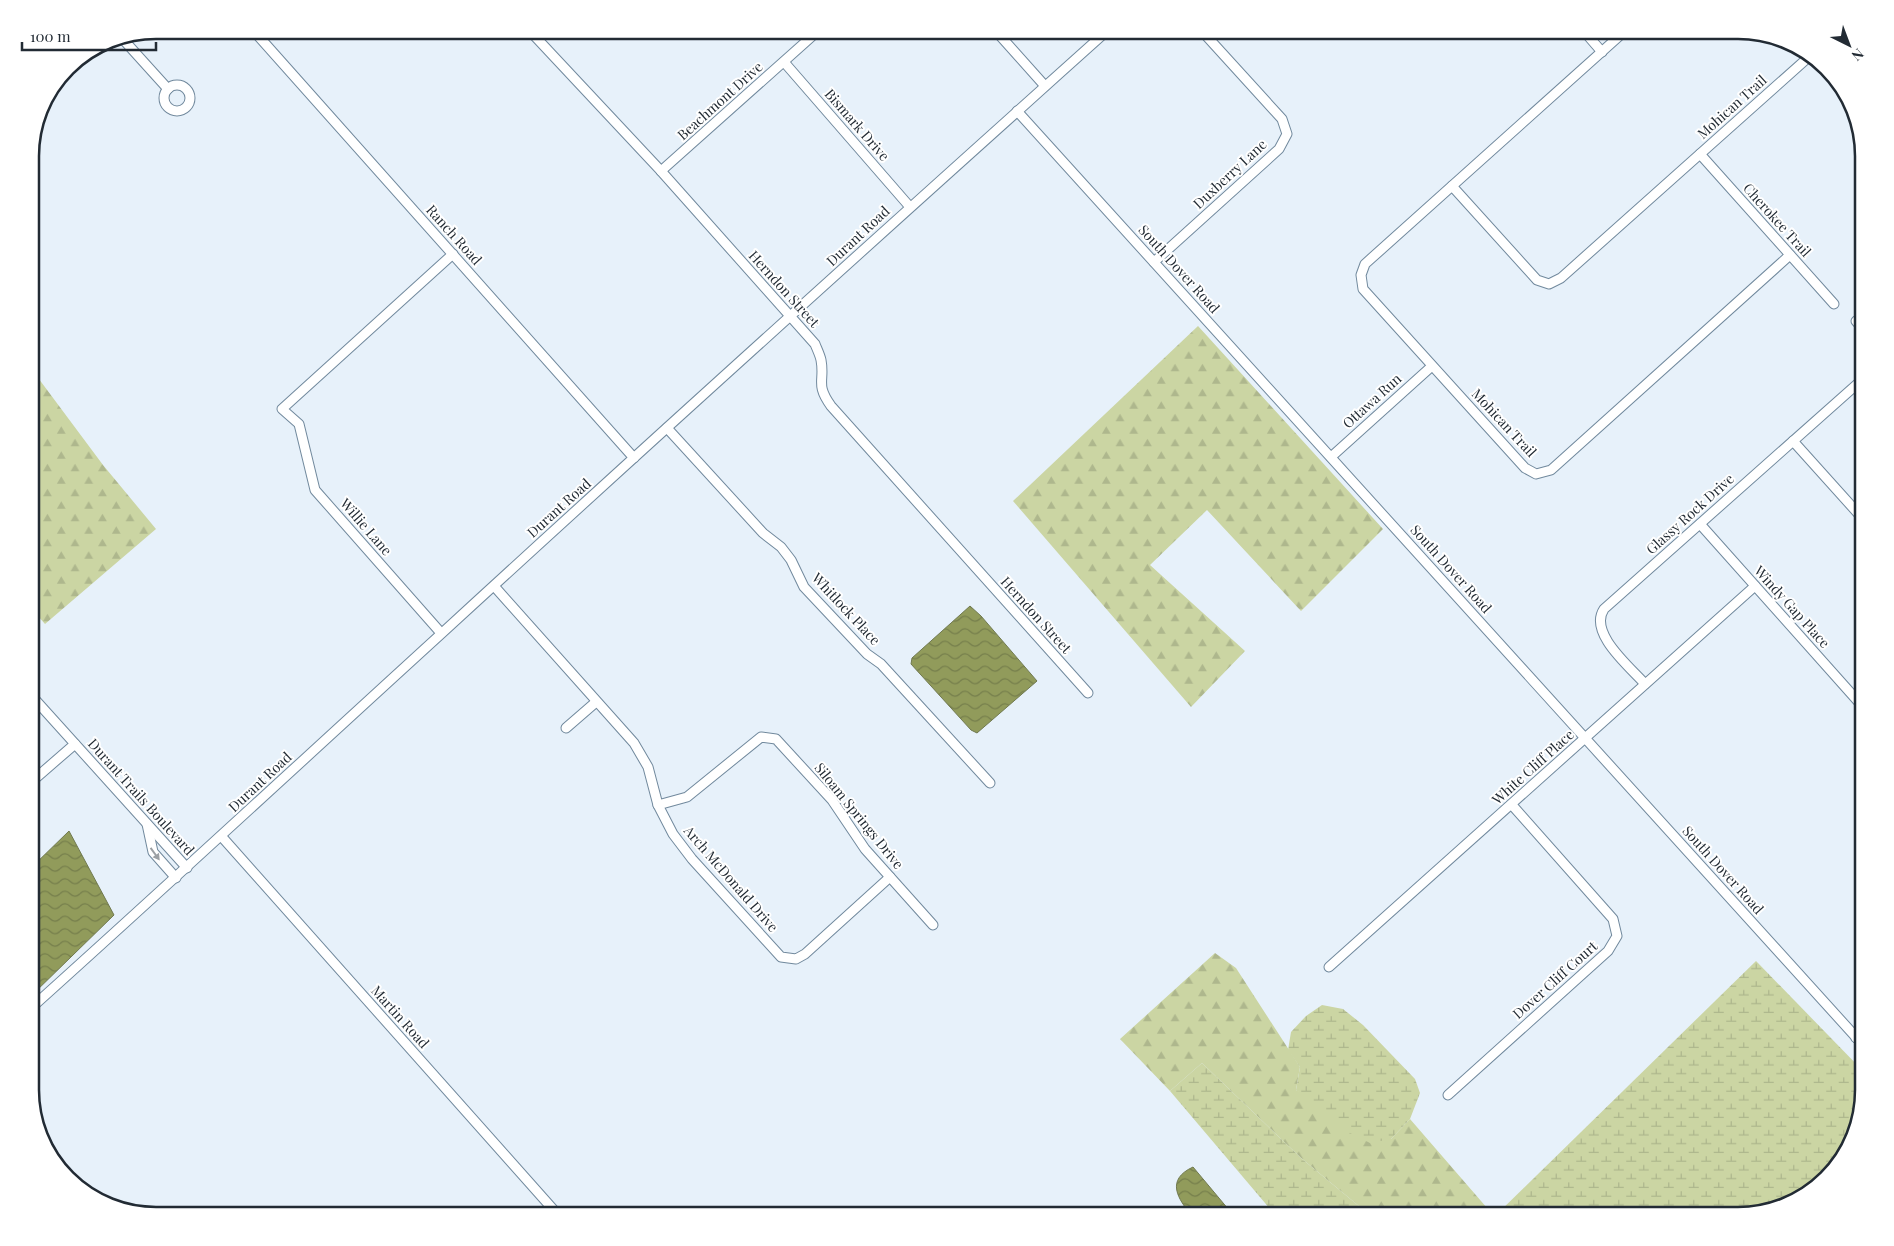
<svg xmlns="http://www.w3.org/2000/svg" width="1894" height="1246" viewBox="0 0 1894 1246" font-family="'Playfair Display',serif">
  <defs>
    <pattern id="forest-firs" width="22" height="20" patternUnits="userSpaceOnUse" patternTransform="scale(1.25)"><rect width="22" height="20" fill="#cbd5a3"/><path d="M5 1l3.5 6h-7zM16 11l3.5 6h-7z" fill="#aeb78d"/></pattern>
    <pattern id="wetland-marsh" width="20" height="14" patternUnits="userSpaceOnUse" patternTransform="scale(1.25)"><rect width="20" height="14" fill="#cbd5a3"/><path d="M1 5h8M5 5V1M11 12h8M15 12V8" fill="none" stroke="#aeb78d"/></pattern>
    <pattern id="water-waves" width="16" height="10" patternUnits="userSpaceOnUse" patternTransform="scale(1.25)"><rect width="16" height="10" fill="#919b5b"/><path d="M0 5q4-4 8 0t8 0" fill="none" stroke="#767f4c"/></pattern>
  </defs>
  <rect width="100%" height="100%" fill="#e7f1fa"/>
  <g fill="url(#forest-firs)">
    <polygon points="1198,326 1383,529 1301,611 1207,510 1150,565 1245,651 1191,707 1013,501"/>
    <polygon points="30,367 103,465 156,529 45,624 30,607"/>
    <polygon points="1215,953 1236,968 1300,1067 1296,1090 1391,1139 1410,1119 1494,1216 1384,1216 1360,1207 1301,1158 1202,1063 1170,1091 1120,1039"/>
  </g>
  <g fill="url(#wetland-marsh)">
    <polygon points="1756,961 1864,1072 1864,1091 1843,1160 1801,1199 1739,1216 1495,1216"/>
    <polygon points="1322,1005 1343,1009 1363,1025 1415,1079 1420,1093 1410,1119 1391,1139 1370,1143 1348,1132 1296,1090 1300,1067 1288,1050 1291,1032 1306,1016"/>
    <polygon points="1202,1063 1301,1158 1360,1207 1384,1216 1276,1216 1170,1091"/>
  </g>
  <g fill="url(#water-waves)" stroke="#70794f">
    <polygon points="970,606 981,616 1037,681 977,733 971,730 911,664 912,658"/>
    <polygon points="69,831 114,915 30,997 30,869"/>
    <path d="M 1193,1167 L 1234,1216 L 1192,1216 C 1178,1199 1165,1180 1193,1167 Z"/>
  </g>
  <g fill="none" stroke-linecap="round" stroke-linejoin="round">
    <defs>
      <g id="minor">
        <polyline points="253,30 634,458"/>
        <path d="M 529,30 L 661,171 L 815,344 C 817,349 820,355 821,360 C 825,381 815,384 831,406 L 1088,693"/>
        <polyline points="995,30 1045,86"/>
        <polyline points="1409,30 1419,30"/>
        <polyline points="1583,30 1602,52"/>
        <polyline points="1626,30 1365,264 1361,275 1363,289 1525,468 1536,474 1551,470 1790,255"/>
        <polyline points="121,37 168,89"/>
        <polyline points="784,62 910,207"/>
        <circle cx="177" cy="98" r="13"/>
        <polyline points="1017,111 1864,1046"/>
        <polyline points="1700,154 1834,304"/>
        <polyline points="661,171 819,30"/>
        <polyline points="1452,186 1537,280 1549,284 1561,278 1811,55"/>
        <polyline points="1154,262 1279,149 1287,134 1282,119 1201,30"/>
        <polyline points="1856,321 1864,330"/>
        <polyline points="667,428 763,533 781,547 791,560 804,587 867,654 881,664 990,783"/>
        <polyline points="1793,441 1864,520"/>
        <polyline points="1331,457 1432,366"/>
        <polyline points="1700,524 1864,708"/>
        <polyline points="494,586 634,743 648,767 658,805 673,834 692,859 781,957 796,959 805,954 890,877"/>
        <polyline points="441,633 315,490 299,424 282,409 453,254"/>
        <path d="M 1645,684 C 1630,667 1588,633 1604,609 L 1864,378"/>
        <polyline points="30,694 187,868"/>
        <polyline points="566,728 596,702"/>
        <polyline points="30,783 75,744"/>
        <polyline points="658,805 687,797 761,737 776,739 832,800 865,849 933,925"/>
        <polyline points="147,824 153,852 176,878"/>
        <polyline points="222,837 559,1216"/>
        <polyline points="1329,967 1755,586"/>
        <path d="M 30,1009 C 168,885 304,759 441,634 C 662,431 885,230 1108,30"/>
        <polyline points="1856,1038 1864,1031"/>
        <polyline points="1448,1095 1608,951 1617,936 1613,919 1512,805"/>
      </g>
    </defs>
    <use href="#minor" stroke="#71899d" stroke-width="11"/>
    <use href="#minor" stroke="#fff" stroke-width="9"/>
  </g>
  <defs><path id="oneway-solid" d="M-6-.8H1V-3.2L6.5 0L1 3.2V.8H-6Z" transform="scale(1.25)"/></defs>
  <use fill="#9ca0a4" href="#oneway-solid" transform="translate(155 854) rotate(54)"/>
  <g text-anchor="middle" stroke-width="4" stroke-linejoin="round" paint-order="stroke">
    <g font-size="14" fill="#222b34" stroke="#fff">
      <text transform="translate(720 101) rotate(-42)" y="5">Beachmont Drive</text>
      <text transform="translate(1732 107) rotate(-42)" y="5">Mohican Trail</text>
      <text transform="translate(857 125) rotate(49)" y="5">Bismark Drive</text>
      <text transform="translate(1230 174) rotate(-43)" y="5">Duxberry Lane</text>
      <text transform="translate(1777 220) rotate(48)" y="5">Cherokee Trail</text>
      <text transform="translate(454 235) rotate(48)" y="5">Ranch Road</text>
      <text transform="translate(858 236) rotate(-43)" y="5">Durant Road</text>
      <text transform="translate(1179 269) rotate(48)" y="5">South Dover Road</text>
      <text transform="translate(784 289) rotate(48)" y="5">Herndon Street</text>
      <text transform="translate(1372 401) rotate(-42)" y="5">Ottawa Run</text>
      <text transform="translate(1504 423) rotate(47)" y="5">Mohican Trail</text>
      <text transform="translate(559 508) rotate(-42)" y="5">Durant Road</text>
      <text transform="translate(1690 514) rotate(-42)" y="5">Glassy Rock Drive</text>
      <text transform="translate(366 527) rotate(49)" y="5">Willie Lane</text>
      <text transform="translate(1451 569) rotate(48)" y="5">South Dover Road</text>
      <text transform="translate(1792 607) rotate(48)" y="5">Windy Gap Place</text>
      <text transform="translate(846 609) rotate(47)" y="5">Whitlock Place</text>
      <text transform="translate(1036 615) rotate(48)" y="5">Herndon Street</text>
      <text transform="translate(1533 767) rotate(-42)" y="5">White Cliff Place</text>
      <text transform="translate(260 782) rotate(-43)" y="5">Durant Road</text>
      <text transform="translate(141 797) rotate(48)" y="5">Durant Trails Boulevard</text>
      <text transform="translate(859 816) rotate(51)" y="5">Siloam Springs Drive</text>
      <text transform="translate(1723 870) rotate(48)" y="5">South Dover Road</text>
      <text transform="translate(731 879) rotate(49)" y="5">Arch McDonald Drive</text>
      <text transform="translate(1555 980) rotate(-42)" y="5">Dover Cliff Court</text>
      <text transform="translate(400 1017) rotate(48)" y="5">Martin Road</text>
    </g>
  </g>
  <path d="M0 0H1894V1246H0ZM156 39H1738A117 117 0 0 1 1855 156V1090A117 117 0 0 1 1738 1207H156A117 117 0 0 1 39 1090V156A117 117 0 0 1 156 39Z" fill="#fff" fill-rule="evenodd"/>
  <path fill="none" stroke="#222b34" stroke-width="2.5" d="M156 39H1738A117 117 0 0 1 1855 156V1090A117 117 0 0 1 1738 1207H156A117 117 0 0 1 39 1090V156A117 117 0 0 1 156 39Z"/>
  <g transform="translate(1849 45) rotate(138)" stroke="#ffffff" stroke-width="4" paint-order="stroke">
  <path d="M0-4L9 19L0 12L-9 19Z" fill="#222b34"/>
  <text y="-8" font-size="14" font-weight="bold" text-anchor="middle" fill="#222b34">N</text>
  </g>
  <path d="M22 42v8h134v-8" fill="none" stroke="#222b34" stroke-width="2.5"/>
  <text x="30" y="42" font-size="15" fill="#222b34" stroke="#ffffff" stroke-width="4" paint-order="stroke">100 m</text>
</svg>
